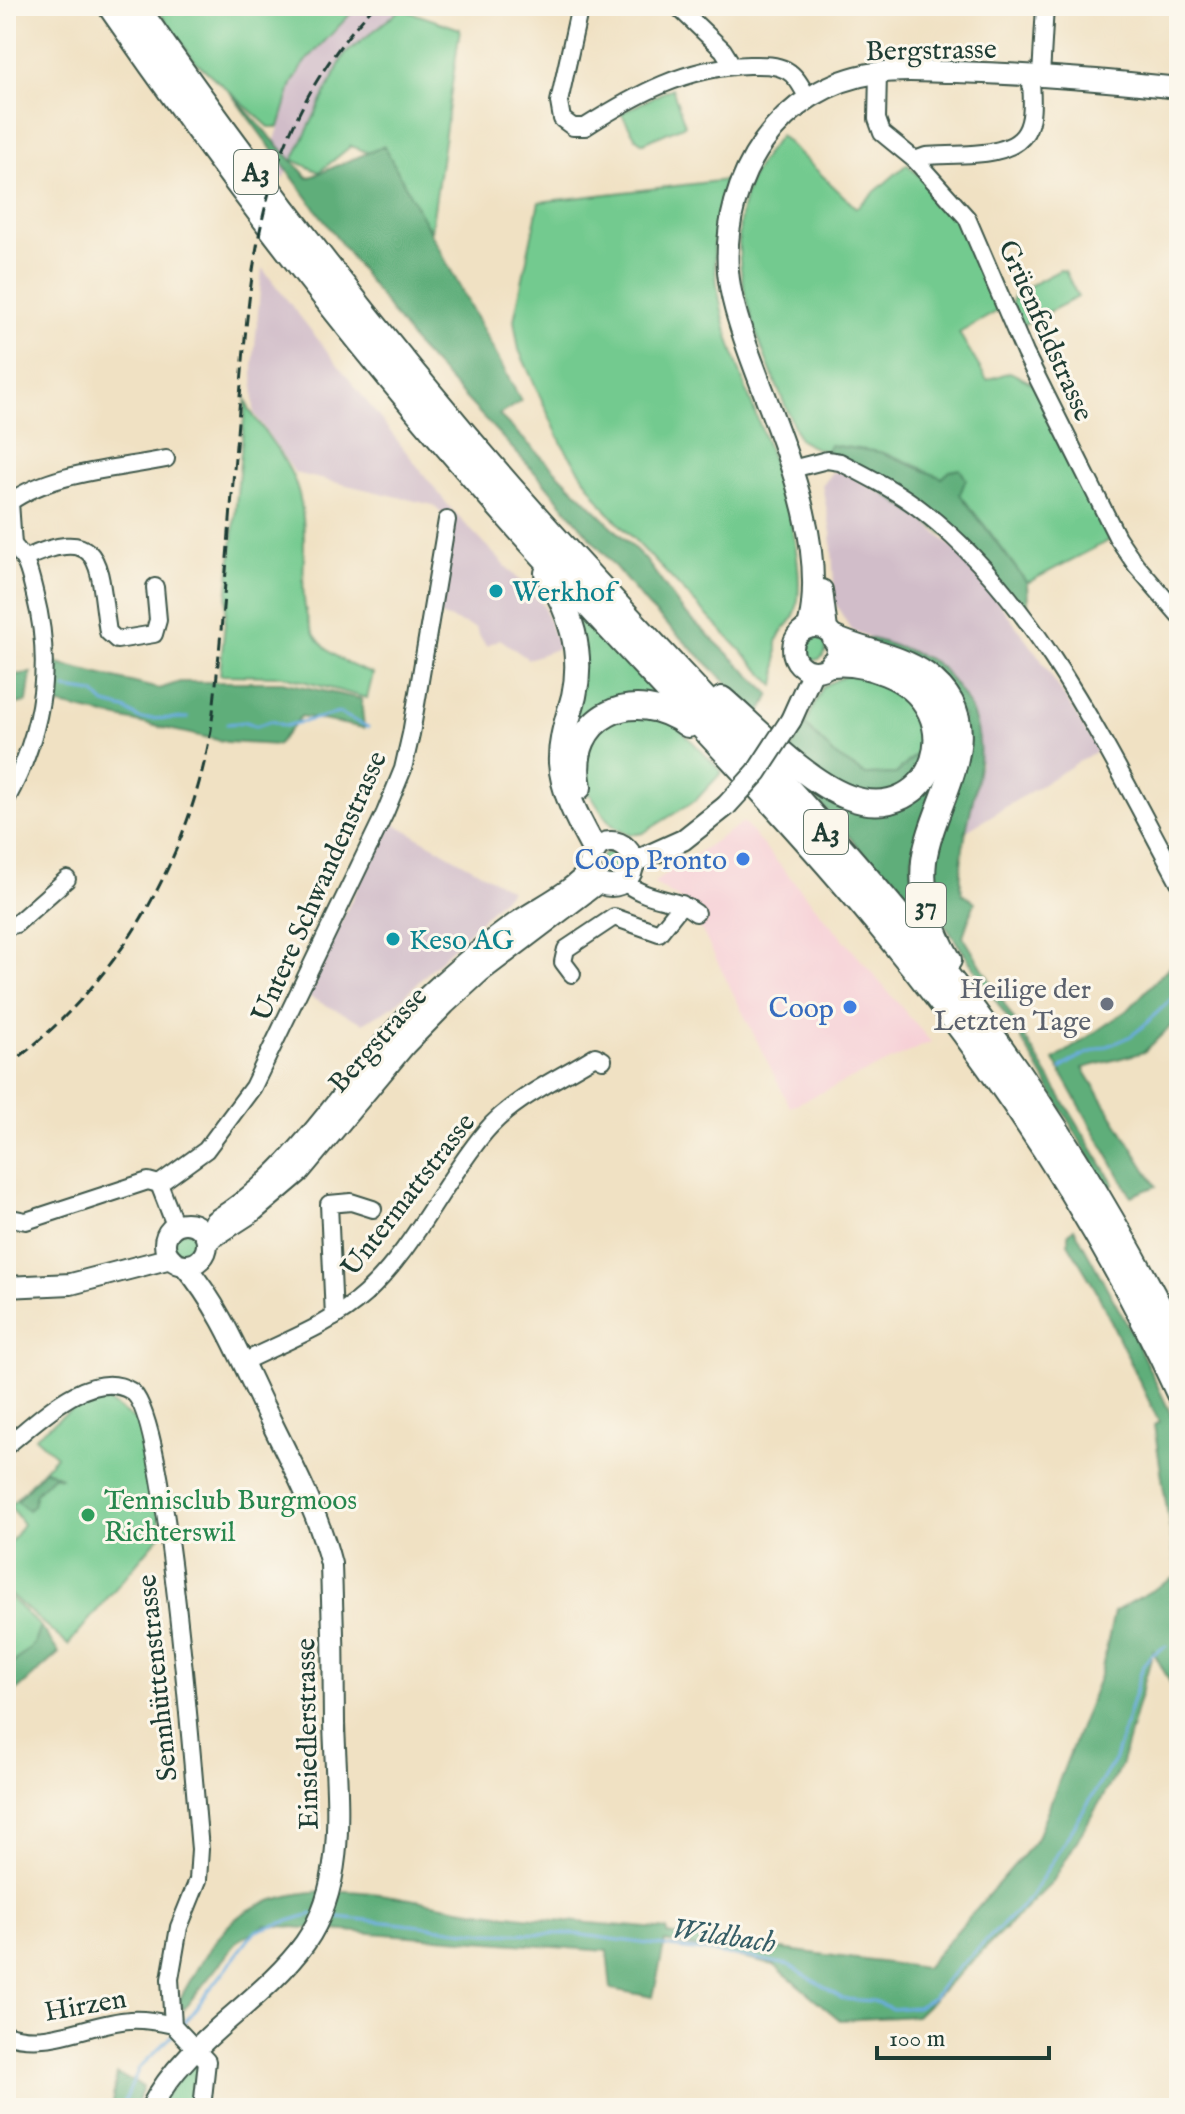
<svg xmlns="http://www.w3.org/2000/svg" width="1185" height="2114" viewBox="0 0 1185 2114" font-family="'IM FELL English',serif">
  <rect width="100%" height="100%" fill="#fbf7ec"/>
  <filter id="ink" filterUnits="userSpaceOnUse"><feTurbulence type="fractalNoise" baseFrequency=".0125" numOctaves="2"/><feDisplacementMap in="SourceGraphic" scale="16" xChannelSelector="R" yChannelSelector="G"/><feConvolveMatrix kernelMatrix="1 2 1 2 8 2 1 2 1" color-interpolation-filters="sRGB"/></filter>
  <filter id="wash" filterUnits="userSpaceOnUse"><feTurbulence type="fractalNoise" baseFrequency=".006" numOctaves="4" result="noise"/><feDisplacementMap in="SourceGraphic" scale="32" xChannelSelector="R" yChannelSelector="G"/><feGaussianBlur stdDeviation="1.8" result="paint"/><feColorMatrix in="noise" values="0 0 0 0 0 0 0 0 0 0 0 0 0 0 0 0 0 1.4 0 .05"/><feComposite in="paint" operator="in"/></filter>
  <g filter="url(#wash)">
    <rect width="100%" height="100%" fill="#f0e1c3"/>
    <polygon fill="#f6cfd6" points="743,822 931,1042 790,1107 689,905 653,883"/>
    <g fill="#d1bdc9">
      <polygon points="358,6 405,6 344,55 283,179 269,160 292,84 304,63"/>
      <polygon points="262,268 451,509 543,605 559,648 528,659 500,639 486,646 475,628 440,615 453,525 433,505 295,473 254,413 253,368"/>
      <polygon points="842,471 914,512 967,561 1038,655 1098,750 965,832 981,763 917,655 851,630 835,603 831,532 822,485 832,472"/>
      <polygon points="390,821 511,890 395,1005 363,1023 305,995"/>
    </g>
    <g fill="#73ca8f" stroke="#498462" stroke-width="2">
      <polygon points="155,6 358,6 304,63 292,84 279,127 269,127 194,60"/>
      <polygon points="401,9 460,29 431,231 384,159 351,146 319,172 293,160 344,55"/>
      <polygon points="672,88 685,125 643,143 636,138 621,113"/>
      <path d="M 780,135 L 856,208 L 907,164 L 957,213 L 1003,308 L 959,333 L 987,380 L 1010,372 L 1038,386 L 1114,538 L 1027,583 C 985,527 955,471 882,453 C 850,445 831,462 799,439 C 768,361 716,266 750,181 C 756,165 770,149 780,135 Z"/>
      <path d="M 727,180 C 722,199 714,221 714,240 C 713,357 784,445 797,557 C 799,574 801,603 793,618 C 788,627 778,632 777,643 C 776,659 779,667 775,686 L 606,510 L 562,444 L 519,350 L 514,320 L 539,202 Z"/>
      <polygon points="1060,270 1065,271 1078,297 1021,326 1011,307 1014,294"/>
      <path d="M 246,398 L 249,409 C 267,436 291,463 299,494 C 318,572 269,640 373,674 L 367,698 L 283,676 L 220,675 Z"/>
      <path d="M 577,610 L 663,702 L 678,727 L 722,772 L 696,800 L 643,833 C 615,840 603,814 590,794 L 575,797 Z"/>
      <circle cx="814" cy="648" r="12"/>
      <path d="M 847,675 C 904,684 911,689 927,744 L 896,774 L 866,775 L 837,757 L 805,725 L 823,686 Z"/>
      <circle cx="611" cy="864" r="12"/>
      <circle cx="186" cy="1244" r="13"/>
      <polygon points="94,1392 145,1427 162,1533 68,1645 6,1591 6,1549 23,1524 10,1506 56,1456 35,1437"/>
      <polygon points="6,1594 40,1626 34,1644 6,1670"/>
      <polygon points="199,2055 202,2070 197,2108 155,2108"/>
    </g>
    <g fill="#5eae7a" stroke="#3e7657" stroke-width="2">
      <polygon points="231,94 308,178 384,146 521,401 499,415 645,559 683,611 770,694 760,715 648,606 541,479 416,345"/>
      <polygon points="830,445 880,452 942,478 950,471 960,469 966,479 960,494 1027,583 1029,620 979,558 825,453"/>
      <path d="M 870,638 C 891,645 915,651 934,662 C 943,667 949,677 955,685 C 1011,752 952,819 962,893 L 975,902 L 963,936 L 1114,1184 L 1108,1189 L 1019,1035 L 939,916 L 930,882 L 963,716 L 860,640 Z"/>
      <polygon points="54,663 159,689 180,682 282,682 361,699 364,728 301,716 277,745 227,742 55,704"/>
      <polygon points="31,673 27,702 6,706 6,676"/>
      <path d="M 805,725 L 837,757 L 866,775 L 896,774 L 927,744 L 950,738 C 947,754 946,772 941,788 C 924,838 903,840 916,901 L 908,904 L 784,762 Z"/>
      <polygon points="1179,956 1178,1019 1144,1052 1083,1068 1156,1186 1131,1196 1054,1060 1129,1009"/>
      <path d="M 1074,1228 L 1134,1337 L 1179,1431 L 1179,1699 L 1153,1651 L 1121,1766 L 1052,1883 L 916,2016 L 840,2020 L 774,1965 L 665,1941 L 653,1997 L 611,1989 L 607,1951 L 266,1925 L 238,1941 L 183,2010 L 179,2000 C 195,1973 219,1925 249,1910 C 328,1870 410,1903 492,1913 C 550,1921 609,1924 667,1930 L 667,1934 L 925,1968 L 1036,1840 L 1101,1673 L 1114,1612 L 1177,1576 L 1154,1425 L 1159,1422 L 1096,1290 L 1068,1243 L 1068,1234 Z"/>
      <polygon points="45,1469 62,1478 53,1476 36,1493 33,1506 28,1510 17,1501"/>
      <polygon points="40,1626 59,1653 13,1694 6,1712 6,1670 34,1644"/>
      <polygon points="117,2074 143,2087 135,2108 111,2108"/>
    </g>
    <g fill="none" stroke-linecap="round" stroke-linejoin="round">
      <g stroke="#6bacdf" stroke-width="3">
        <polyline points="6,688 12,688"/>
        <polyline points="66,689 94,693 105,704 125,709 140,719 188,718"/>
        <polyline points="227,724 246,722 256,726 271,721 285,726 339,713 368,727"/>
        <path d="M 1061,1069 C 1080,1053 1103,1049 1125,1039 C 1143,1031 1159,1007 1179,994"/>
        <polyline points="328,1916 487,1933 575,1934 752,1958 789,1965 843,1999 873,2001 893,2009 917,2007 934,1997 946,1980 1030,1898 1115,1759 1143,1666 1150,1656 1166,1646"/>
        <polyline points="182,2026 255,1931 312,1914"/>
        <polyline points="122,2108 139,2068 174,2034"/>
      </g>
    </g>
  </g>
  <g filter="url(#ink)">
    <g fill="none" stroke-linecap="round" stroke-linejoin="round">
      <defs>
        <g id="minor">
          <path d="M 580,6 L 559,102 L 562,119 L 573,127 L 585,127 C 637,94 686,67 749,65 C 762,65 774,64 786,70 C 797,76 802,88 808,98"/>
          <polyline points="677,6 723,50 733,66"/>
          <polyline points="878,72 877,119 882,133 915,160 967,218 1025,353 1117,537 1136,565 1179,615"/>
          <polyline points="1041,76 1045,6"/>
          <path d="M 915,160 L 926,156 C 953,153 1011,160 1026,132 C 1035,116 1031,93 1031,76"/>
          <path d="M 792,469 L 827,460 L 840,462 C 869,477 899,492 924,512 C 1039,602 1111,757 1179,882"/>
          <path d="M 13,545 L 10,502 C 52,472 117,469 166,459"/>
          <path d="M 26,558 C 106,522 98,570 108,632 L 117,640 L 154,634 L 158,620 L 155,587"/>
          <path d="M 6,800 C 42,735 54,668 35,595 C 30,575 28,560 13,545"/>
          <path d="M 624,882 C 651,903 675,896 696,913"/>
          <polyline points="6,927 16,924 67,879"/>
          <polyline points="572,974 563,962 566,949 614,917 659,933 682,904"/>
          <polyline points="6,1217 26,1221 148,1181 159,1184"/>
          <polyline points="175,1225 159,1184 206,1150 253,1087 385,813 403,769 411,734 447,520"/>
          <polyline points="334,1317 329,1204 351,1202 373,1209"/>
          <path d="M 243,1362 C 283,1342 331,1325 365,1294 C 414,1249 442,1184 485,1132 C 512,1099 558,1079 595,1056 L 603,1060"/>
          <path d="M 6,1446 C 36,1423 90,1366 131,1391 C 168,1413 194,1788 200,1849 L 198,1880 L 179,1927 L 170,1979 L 173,2025 L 207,2061 L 202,2108"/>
          <path d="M 6,2034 C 48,2049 88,2023 130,2020 C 145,2019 159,2022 173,2025"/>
        </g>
        <g id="major">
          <polyline points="822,590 827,630"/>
          <circle cx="815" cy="649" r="22"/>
          <path d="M 808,628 C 830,538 776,430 747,347 C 739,323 730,296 728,271 C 722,177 779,87 876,73 C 902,69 929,72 955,72 C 1030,74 1105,80 1179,88"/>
          <polyline points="791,720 813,671"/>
          <circle cx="611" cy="864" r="22"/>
          <polyline points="634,862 683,840 726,806"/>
          <path d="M 215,1221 C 306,1167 355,1063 432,992 C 458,968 486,944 516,923 C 542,905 569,894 590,870"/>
          <circle cx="186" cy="1244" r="21"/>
          <polyline points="207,1241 252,1212 299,1172 405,1045 445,1004 480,972 599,882"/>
          <polyline points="6,1287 71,1284 171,1258"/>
          <path d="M 151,2108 C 185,2040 261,2004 305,1943 C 349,1881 336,1794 334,1723 C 334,1670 333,1617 331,1564 C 317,1508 288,1457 263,1405 C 240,1357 219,1305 184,1265"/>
        </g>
        <g id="highway">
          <path d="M 110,6 C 236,188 371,363 518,528 C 637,662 766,788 880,926 C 999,1069 1102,1225 1179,1394"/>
          <path d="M 136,6 C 259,182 389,351 531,511 C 664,660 808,800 932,956 C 1028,1077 1110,1207 1179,1345"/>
          <path d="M 547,573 C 570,611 584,651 574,696 C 568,719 560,740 561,763 C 563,794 580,823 594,849"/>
          <path d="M 835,639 C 864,652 899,656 926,675 C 997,727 932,798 924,861 C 920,897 931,929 949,960"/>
          <path d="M 722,699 C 757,729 805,781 848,797 C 934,829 976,709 886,673 C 868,666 851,662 832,664"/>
          <path d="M 579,787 C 565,715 634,685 688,725"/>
        </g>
      </defs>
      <use href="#minor" stroke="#3e5649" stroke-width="20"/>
      <use href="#major" stroke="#3e5649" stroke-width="24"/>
      <use href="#highway" stroke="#3e5649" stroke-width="28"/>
      <use href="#minor" stroke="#fff" stroke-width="16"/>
      <use href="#major" stroke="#fff" stroke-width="20"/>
      <use href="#highway" stroke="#fff" stroke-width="24"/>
      <path stroke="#1f3d34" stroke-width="3" stroke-dasharray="12 6" stroke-linecap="butt" d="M 6,1067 C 117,985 187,865 211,730 C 223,627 229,524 238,422 C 251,260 257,132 374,6"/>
      <defs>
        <polyline id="major-bridge" points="726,806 757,772 791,720"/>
      </defs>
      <use href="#major-bridge" stroke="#3e5649" stroke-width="24" stroke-linecap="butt"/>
      <use href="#major-bridge" stroke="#fff" stroke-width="20"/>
    </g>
  </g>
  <g fill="#0f9aa8" stroke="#fbf7ec" stroke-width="3">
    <circle cx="496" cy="591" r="8"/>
    <circle cx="393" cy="939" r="8"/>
  </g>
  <g fill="#3f7fe0" stroke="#fbf7ec" stroke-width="3">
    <circle cx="743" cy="859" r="8"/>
    <circle cx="850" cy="1007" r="8"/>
  </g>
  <circle fill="#6b7280" stroke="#fbf7ec" stroke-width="3" cx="1107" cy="1004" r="8"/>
  <circle fill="#2e9e5b" stroke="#fbf7ec" stroke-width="3" cx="88" cy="1515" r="8"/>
  <g text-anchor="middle" stroke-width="6" stroke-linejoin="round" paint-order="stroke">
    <g fill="#fbf7ec" stroke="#61756b" stroke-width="2">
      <rect x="234" y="150" width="44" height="44" rx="6"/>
      <rect x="804" y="810" width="44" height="44" rx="6"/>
      <rect x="906" y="883" width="40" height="44" rx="6"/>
    </g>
    <g font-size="26" font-weight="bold" fill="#1f3d34">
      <text x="256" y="181">A3</text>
      <text x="826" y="841">A3</text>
      <text x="926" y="914">37</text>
    </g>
    <g font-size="28" fill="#1f3d34" stroke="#fbf7ec">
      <text transform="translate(931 49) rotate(-1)" y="10">Bergstrasse</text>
      <text transform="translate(1047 330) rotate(66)" y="10">Grüenfeldstrasse</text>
      <text transform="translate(318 886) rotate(-66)" y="10">Untere Schwandenstrasse</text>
      <text transform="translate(377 1039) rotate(-48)" y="10">Bergstrasse</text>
      <text transform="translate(407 1194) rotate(-52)" y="10">Untermattstrasse</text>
      <text transform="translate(156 1678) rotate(-96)" y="10">Sennhüttenstrasse</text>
      <text transform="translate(306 1734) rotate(-91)" y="10">Einsiedlerstrasse</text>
      <text transform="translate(85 2004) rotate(-10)" y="10">Hirzen</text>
    </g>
    <g font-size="28" fill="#0d838f" stroke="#fbf7ec" text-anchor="start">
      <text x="512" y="601">Werkhof</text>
      <text x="409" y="949">Keso AG</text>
    </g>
    <g font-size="28" fill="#366cbe" stroke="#fbf7ec" text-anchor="end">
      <text x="727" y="869">Coop Pronto</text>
      <text x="834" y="1017">Coop</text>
    </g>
    <g font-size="28" fill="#5b616d" stroke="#fbf7ec" text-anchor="end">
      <text x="1091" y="998">Heilige der<tspan x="1091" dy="32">Letzten Tage</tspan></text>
    </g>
    <g font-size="28" fill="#27864d" stroke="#fbf7ec" text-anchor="start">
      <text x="104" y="1509">Tennisclub Burgmoos<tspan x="104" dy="32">Richterswil</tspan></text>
    </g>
    <g font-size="30" font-style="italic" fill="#365e67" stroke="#fbf7ec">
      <text transform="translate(724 1935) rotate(8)" y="10">Wildbach</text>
    </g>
  </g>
  <rect width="1185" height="2114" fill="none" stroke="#fbf7ec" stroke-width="32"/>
  <path d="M877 2046v12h172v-12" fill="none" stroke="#1f3d34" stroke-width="4"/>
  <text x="889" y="2046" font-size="24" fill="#1f3d34" stroke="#fbf7ec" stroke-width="6" paint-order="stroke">100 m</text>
</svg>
